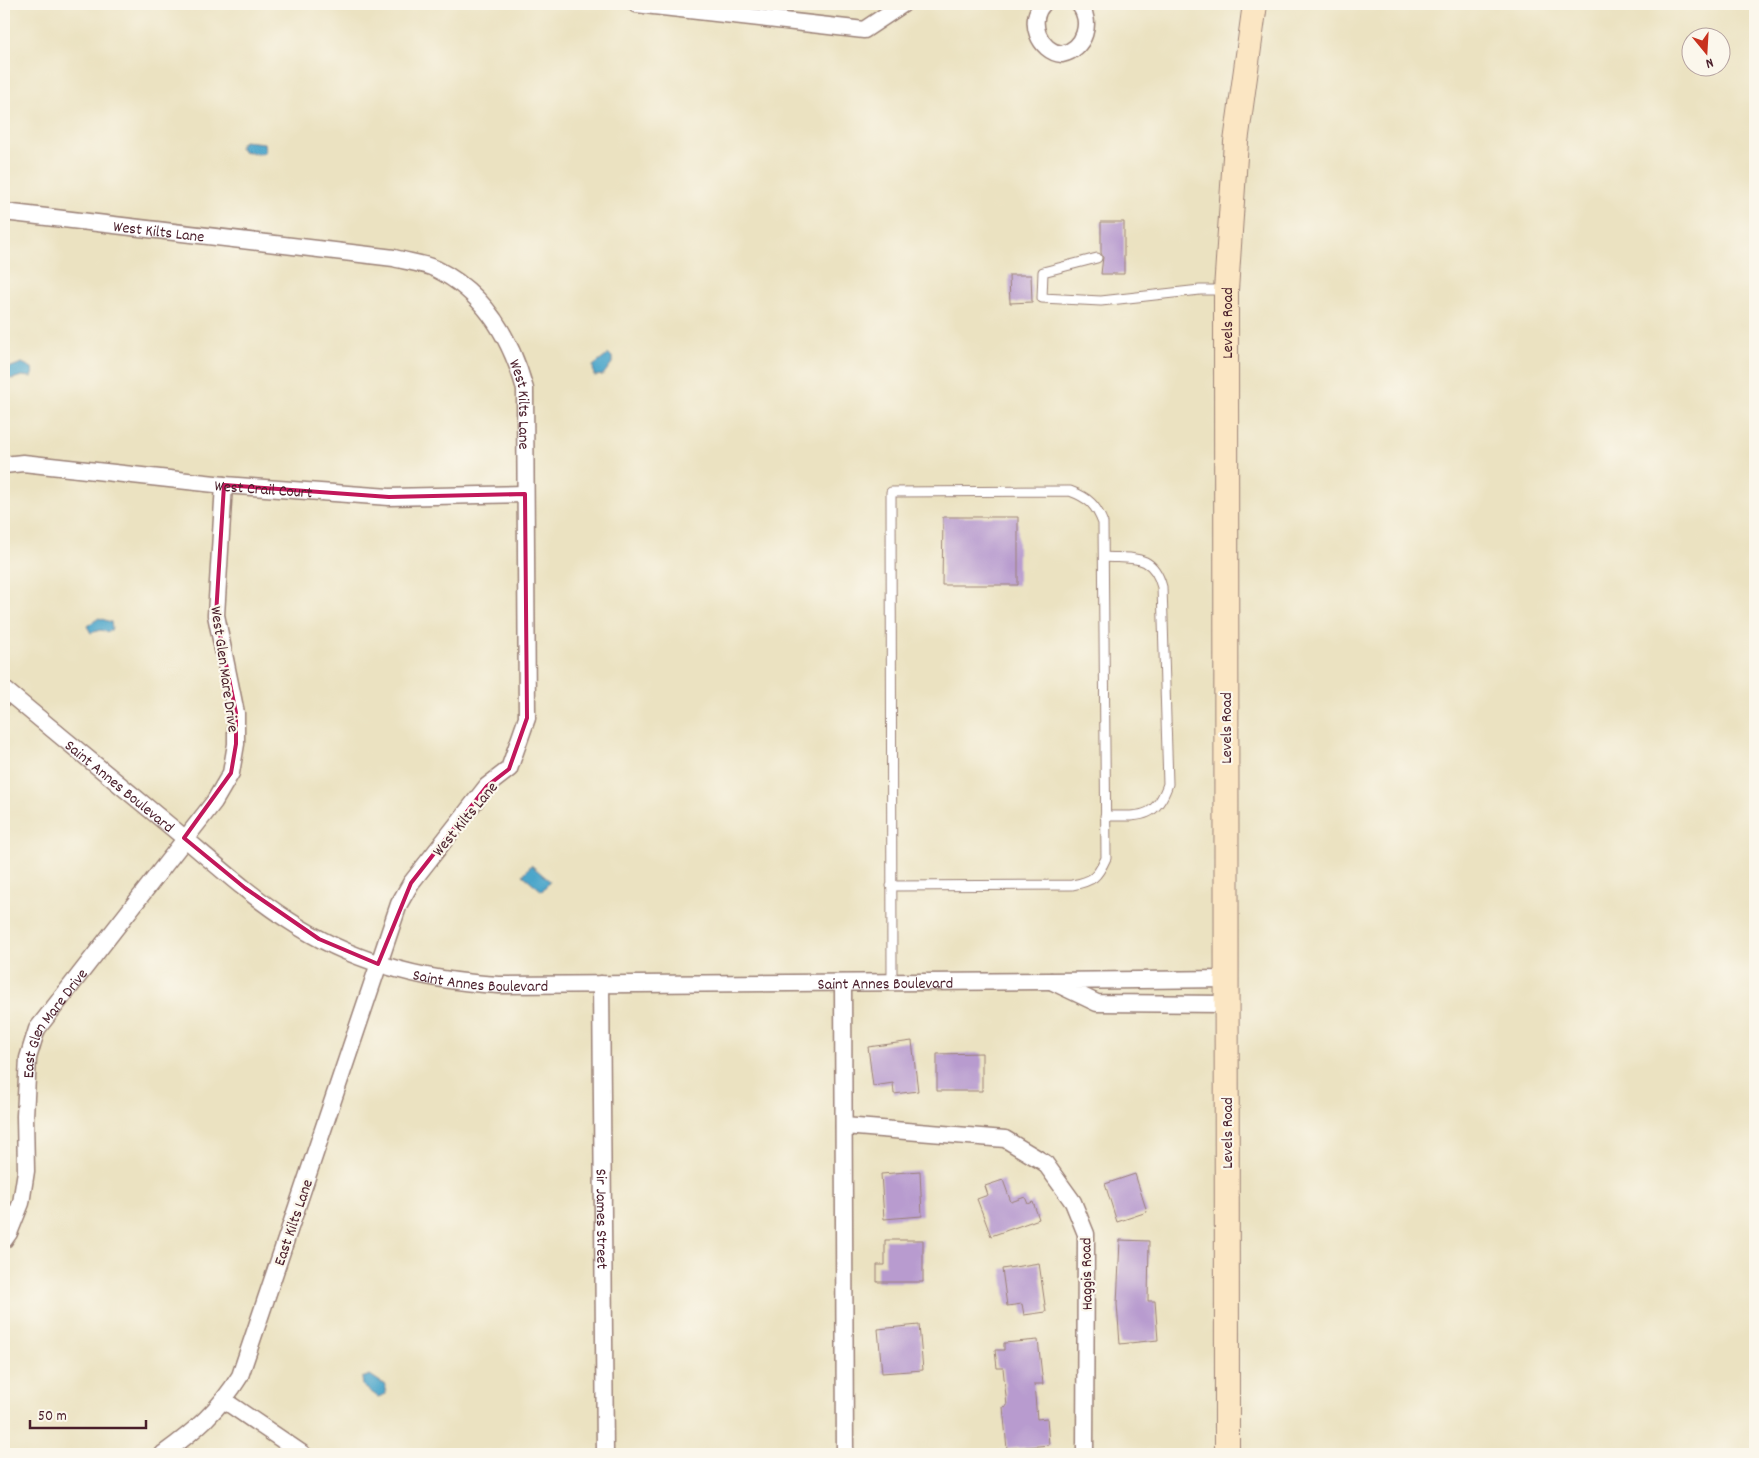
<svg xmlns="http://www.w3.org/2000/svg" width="1759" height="1458" viewBox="0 0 1759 1458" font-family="Dekko,sans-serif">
  <rect width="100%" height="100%" fill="#fbf7ec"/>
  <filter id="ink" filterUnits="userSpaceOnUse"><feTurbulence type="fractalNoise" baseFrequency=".02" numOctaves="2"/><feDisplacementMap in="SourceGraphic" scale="10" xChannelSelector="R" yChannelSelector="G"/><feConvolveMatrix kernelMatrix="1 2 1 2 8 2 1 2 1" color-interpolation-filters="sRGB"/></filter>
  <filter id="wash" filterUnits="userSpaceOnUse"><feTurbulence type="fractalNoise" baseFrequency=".0096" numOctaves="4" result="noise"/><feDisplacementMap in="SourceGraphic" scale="20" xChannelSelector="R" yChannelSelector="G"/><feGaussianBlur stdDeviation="1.12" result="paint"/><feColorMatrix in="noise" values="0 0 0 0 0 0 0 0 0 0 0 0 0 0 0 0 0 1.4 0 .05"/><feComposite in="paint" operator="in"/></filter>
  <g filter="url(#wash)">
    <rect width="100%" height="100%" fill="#ebe2c1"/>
    <g fill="#4ca6ca" stroke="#4b627a">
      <polygon points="244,141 264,143 265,151 262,154 242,151 239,147"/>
      <polygon points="609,354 612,357 612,363 603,375 594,376 593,366"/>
      <polygon points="22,363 32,368 33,373 31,377 22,376 12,379 7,377 6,369"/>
      <polygon points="99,618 111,622 112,629 108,632 100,630 91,633 87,626"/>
      <polygon points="531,865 550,881 542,891 523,875"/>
      <polygon points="370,1375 385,1385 386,1394 378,1397 363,1386 362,1378"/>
    </g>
    <g id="blocks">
      <g fill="#b89bcf">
        <polygon points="1101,222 1124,222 1124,274 1101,274 1103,257 1101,253"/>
        <polygon points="1009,275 1031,275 1032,302 1010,303"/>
        <polygon points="943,517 1018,517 1018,585 942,585"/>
        <polygon points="912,1041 918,1091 894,1094 893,1083 873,1086 868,1047"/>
        <polygon points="982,1053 982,1091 937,1091 937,1054"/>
        <polygon points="920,1171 922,1216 884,1219 881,1174"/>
        <polygon points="1135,1174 1147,1212 1117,1222 1105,1184"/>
        <polygon points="1003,1180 1011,1202 1025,1197 1028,1204 1033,1202 1039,1219 991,1236 977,1199 988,1195 985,1186"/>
        <polygon points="885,1240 923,1240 923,1282 877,1282 877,1265 885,1265"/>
        <polygon points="1120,1240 1149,1241 1148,1301 1155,1301 1158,1340 1120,1344 1117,1304"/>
        <polygon points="1039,1263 1046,1312 1024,1315 1022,1304 1007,1306 1002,1269"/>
        <polygon points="919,1325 923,1370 882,1373 878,1329"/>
        <polygon points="1038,1340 1043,1384 1034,1384 1037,1419 1047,1418 1049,1445 1007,1449 1003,1407 1007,1406 1003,1368 997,1368 995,1350 1004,1350 1004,1343"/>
      </g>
    </g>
  </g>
  <g filter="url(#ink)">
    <use href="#blocks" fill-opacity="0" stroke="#9a8076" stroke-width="1"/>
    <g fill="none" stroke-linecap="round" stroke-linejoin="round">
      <defs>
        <g id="service">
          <polyline points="1097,258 1043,272 1042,298 1101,301 1200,290 1226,290"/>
          <path d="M 1104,557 C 1133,559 1153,553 1162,587 L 1168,784 C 1156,820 1139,816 1105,816"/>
          <path d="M 891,886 L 1072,885 C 1093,881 1097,878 1106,858 L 1103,523 C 1096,505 1089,498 1070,491 L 891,492 L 892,982"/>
        </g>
        <g id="minor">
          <polyline points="636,4 864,30 903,4"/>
          <path d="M 1043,4 C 1027,20 1039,52 1062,54 C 1085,49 1093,22 1079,4"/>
          <path id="s1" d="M 4,212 L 394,258 C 407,262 424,263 436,269 C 485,293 511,339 525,389 L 527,718 L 509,769 L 487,786 L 411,883 L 399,904 L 240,1376 C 219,1410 196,1430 163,1454"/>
          <path id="s2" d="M 4,465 L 23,463 L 224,485 L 389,497 L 525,494"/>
          <path id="s3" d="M 4,689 C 59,735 115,781 170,826 C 209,858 246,893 288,920 C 351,962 424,981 499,985 L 1051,981"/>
          <polyline points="1226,979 1051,981 1097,1003 1226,1004"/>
          <polyline points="843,983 845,1454"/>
          <path id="s4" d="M 601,984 L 605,1454"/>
          <polyline points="844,1126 1005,1139 1045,1163 1073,1202 1086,1234 1085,1454"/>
          <path id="s5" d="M 4,1240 L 9,1233 L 21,1203 L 26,1171 L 25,1116 L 28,1058 L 37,1029 L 214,802 L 231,773 L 236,744 L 236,713 L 216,615 L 224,485"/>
          <polyline points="225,1401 303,1454"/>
        </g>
        <g id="secondary">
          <path id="s6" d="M 1227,1454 L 1226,290 L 1236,142 L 1255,4"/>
        </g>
      </defs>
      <use href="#service" stroke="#9a8076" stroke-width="11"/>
      <use href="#minor" stroke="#9a8076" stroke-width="19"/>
      <use href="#secondary" stroke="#9a8076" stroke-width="26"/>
      <use href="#service" stroke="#fff" stroke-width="9"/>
      <use href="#minor" stroke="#fff" stroke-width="16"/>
      <use href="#secondary" stroke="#fbe6c3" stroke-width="24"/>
    </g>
  </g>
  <path fill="none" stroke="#c2185b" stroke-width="4" stroke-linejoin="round" d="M 224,485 L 389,497 L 525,494 L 527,718 L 509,769 L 487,786 L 411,883 L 378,964 L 319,939 L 245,888 L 184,838 L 231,773 L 236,744 L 236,713 L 216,615 Z"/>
  <g text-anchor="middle" stroke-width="4.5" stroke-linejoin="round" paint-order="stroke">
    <g font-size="16" fill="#4a1f2b" stroke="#fbf7ec">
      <text dy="6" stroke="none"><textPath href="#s1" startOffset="156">West Kilts Lane</textPath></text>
      <text dy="6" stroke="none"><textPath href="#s6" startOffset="1131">Levels Road</textPath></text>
      <text dy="6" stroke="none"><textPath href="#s1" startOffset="605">West Kilts Lane</textPath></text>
      <text dy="6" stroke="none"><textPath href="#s2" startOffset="261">West Crail Court</textPath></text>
      <text transform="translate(226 669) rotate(82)" y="6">West Glen Mare Drive</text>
      <text transform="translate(1225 728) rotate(-90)" y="6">Levels Road</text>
      <text dy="6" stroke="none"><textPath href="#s3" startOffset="151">Saint Annes Boulevard</textPath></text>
      <text transform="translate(464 818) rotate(-50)" y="6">West Kilts Lane</text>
      <text dy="6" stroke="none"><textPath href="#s3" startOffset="571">Saint Annes Boulevard</textPath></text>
      <text dy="6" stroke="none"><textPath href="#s3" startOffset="976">Saint Annes Boulevard</textPath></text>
      <text dy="6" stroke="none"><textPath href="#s5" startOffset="229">East Glen Mare Drive</textPath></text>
      <text transform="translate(1226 1133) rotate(-90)" y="6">Levels Road</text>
      <text dy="6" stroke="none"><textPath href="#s4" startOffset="235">Sir James Street</textPath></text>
      <text transform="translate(292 1222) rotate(-71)" y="6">East Kilts Lane</text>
      <text transform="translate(1085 1274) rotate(-91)" y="6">Haggis Road</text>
    </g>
  </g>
  <rect width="1759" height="1458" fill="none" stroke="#fbf7ec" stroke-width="20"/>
  <g transform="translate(1706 52) rotate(162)"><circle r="24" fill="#fbf7ec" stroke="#b4a19f"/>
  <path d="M0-4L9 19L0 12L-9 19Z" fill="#c8321e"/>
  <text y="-8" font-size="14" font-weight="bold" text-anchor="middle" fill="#4a1f2b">N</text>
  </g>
  <path d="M30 1420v8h116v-8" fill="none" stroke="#4a1f2b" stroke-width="2.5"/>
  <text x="38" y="1420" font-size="15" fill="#4a1f2b" stroke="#fbf7ec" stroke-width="4" paint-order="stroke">50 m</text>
</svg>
